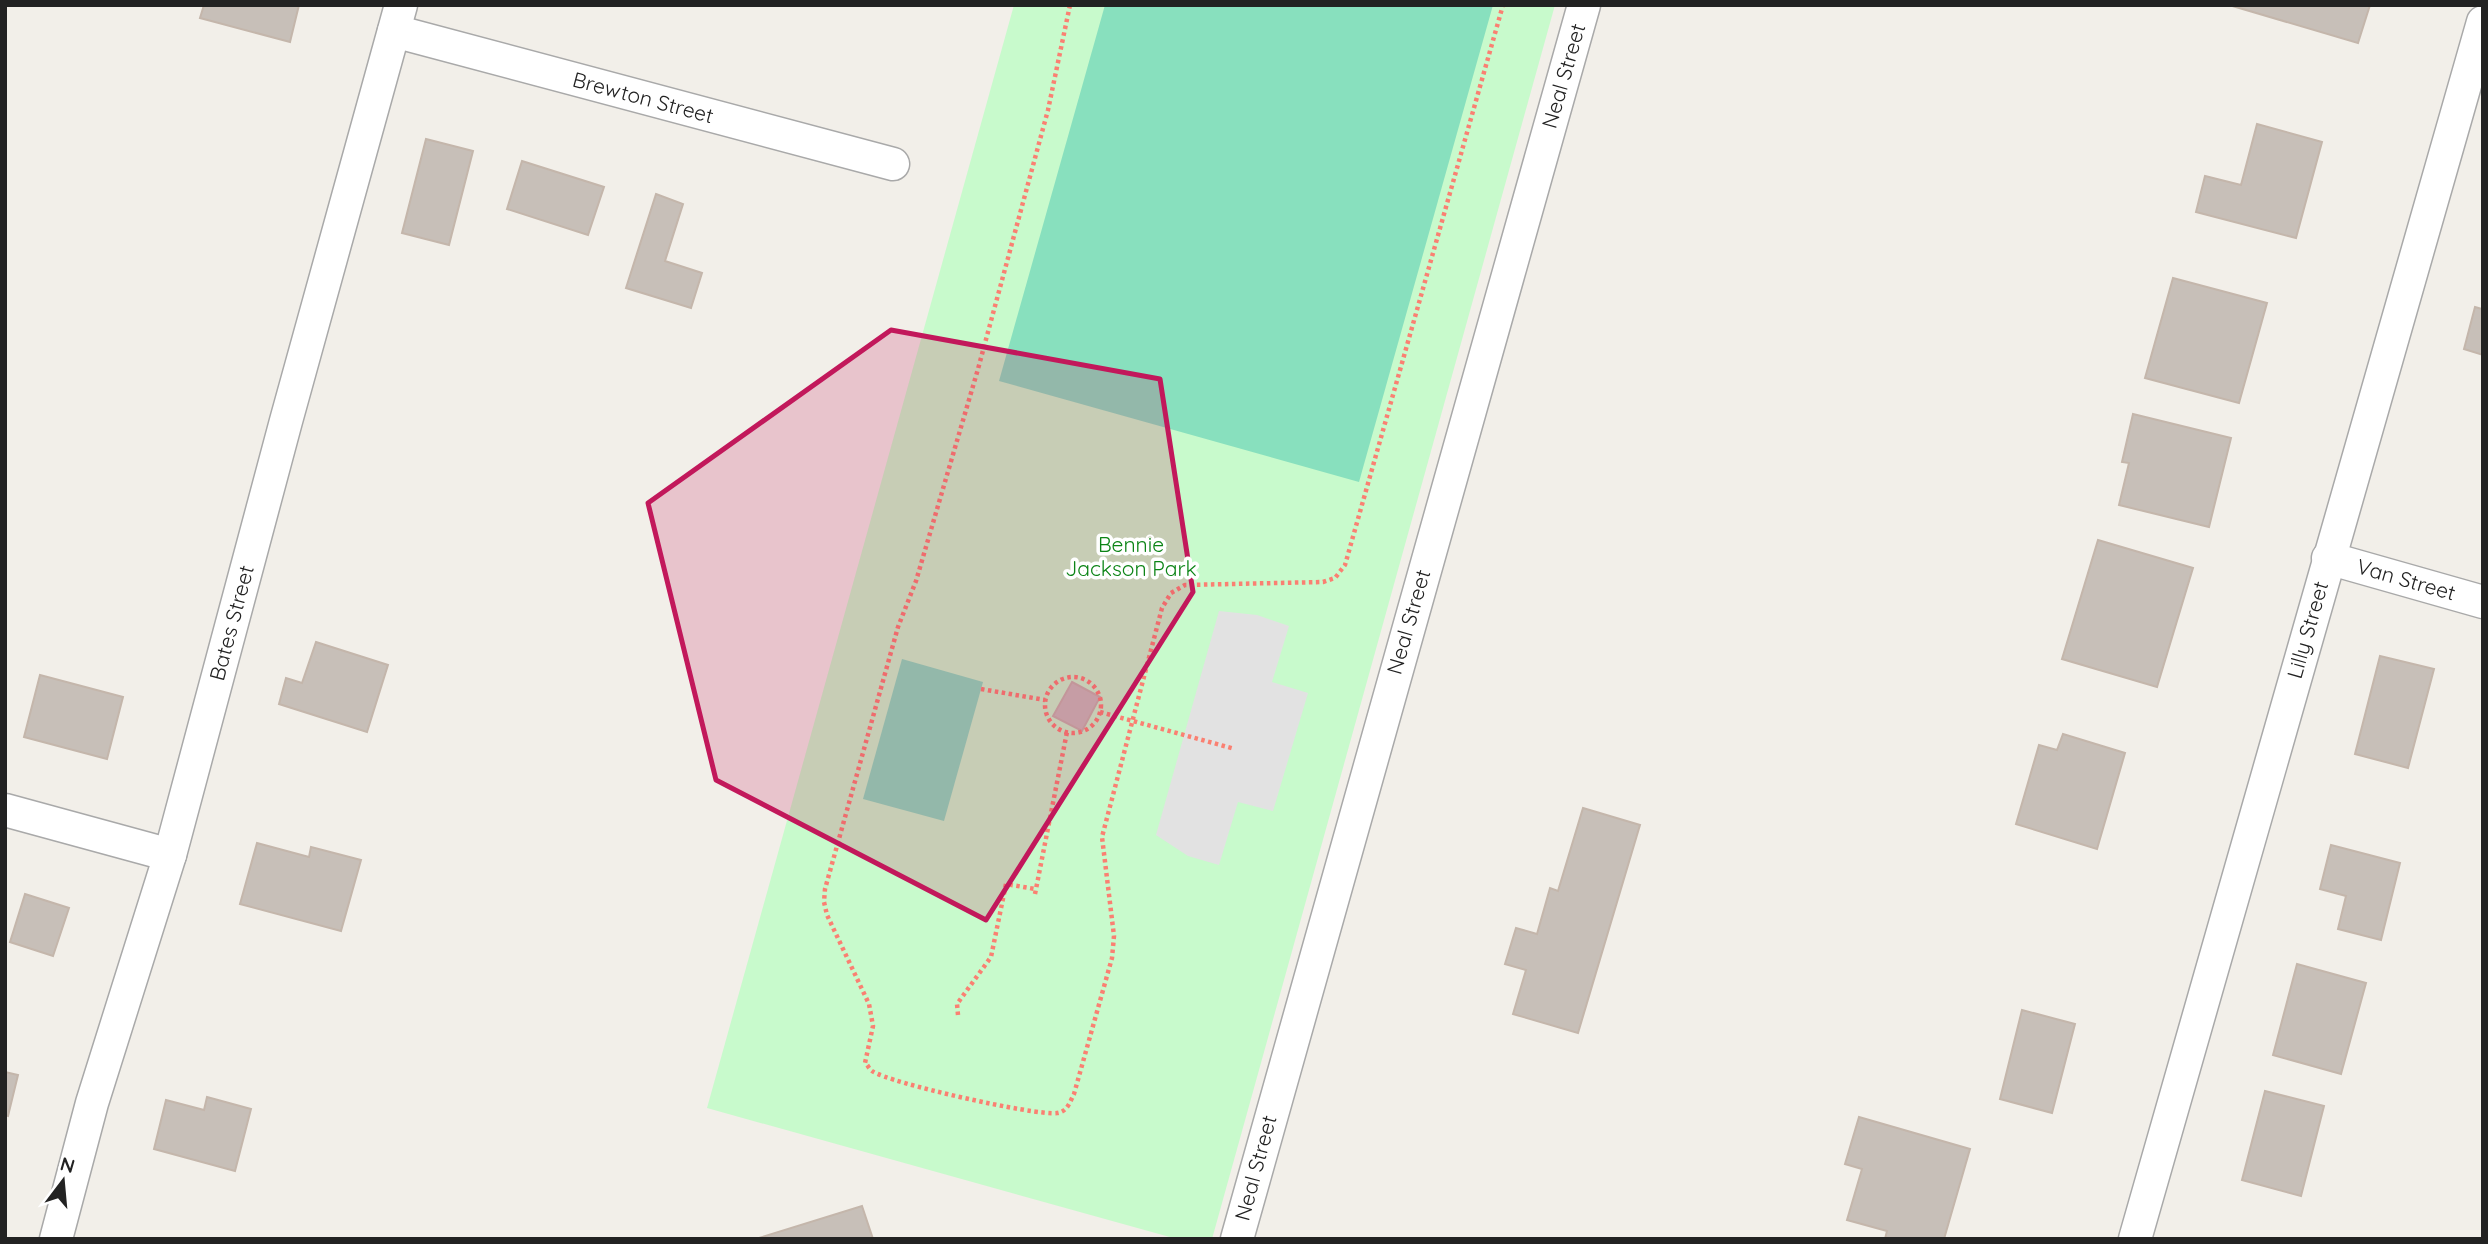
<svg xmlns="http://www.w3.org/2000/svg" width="2488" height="1244" viewBox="0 0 2488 1244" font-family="Quicksand,sans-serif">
  <rect width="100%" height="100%" fill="#f2efe9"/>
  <polygon fill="#c8facc" points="1014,5 1555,5 1212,1239 1177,1239 707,1108"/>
  <g fill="#88e0be">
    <polygon points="1105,5 1493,5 1359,482 999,381"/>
    <polygon points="902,659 983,682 944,821 863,799"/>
  </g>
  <polygon fill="#e2e2e2" points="1219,611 1257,615 1289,626 1272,682 1308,693 1273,811 1238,802 1219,865 1188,856 1156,835"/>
  <g fill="#c7bfb8" stroke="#c4b6ab" stroke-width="2">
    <polygon points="204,5 299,5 290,42 200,18"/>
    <polygon points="2229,5 2370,5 2358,43"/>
    <polygon points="2257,124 2322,142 2296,238 2196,212 2205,176 2241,185"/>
    <polygon points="426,139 473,151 449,245 402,233"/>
    <polygon points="522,161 604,187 588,235 507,209"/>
    <polygon points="656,194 683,204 665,261 702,273 691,308 626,288"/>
    <polygon points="2173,278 2267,303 2239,403 2145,378"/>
    <polygon points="2483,306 2483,355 2464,349 2475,307 2482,309"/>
    <polygon points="2133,414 2231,438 2209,527 2119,505 2129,463 2122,462"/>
    <polygon points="2098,540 2193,568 2157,687 2062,659"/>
    <polygon points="316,642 388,665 367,732 279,704 286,678 302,683"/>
    <polygon points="2380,656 2434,669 2408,768 2355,754"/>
    <polygon points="40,675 123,697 107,759 24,737"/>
    <polygon points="1072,682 1100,697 1082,731 1053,716"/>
    <polygon points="2063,734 2125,753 2097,849 2016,824 2039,745 2057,750"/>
    <polygon points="1583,808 1640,825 1578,1033 1513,1014 1526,970 1505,964 1516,928 1537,934 1550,888 1558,891"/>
    <polygon points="257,843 309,857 311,847 361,860 341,931 240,904"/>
    <polygon points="2331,845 2400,863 2381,940 2338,929 2346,896 2320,889"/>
    <polygon points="25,894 69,908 53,956 10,942"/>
    <polygon points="2297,964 2366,983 2341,1074 2273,1055"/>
    <polygon points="2022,1010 2075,1024 2052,1113 2000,1099"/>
    <polygon points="5,1072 18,1075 8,1116 5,1115"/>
    <polygon points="2265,1091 2324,1106 2301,1196 2242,1180"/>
    <polygon points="207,1097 251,1109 235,1171 154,1149 166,1100 204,1110"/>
    <polygon points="1859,1117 1970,1149 1944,1239 1885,1239 1887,1231 1847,1220 1862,1169 1845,1164"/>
    <polygon points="862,1206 873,1239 759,1238"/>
  </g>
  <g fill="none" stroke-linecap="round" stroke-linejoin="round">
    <defs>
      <g id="street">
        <polyline points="394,31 893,164"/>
        <polyline points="2328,558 2483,602"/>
        <polyline points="5,810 170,855"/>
        <polyline points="56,1239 92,1103 170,855 286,421 401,5"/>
        <polyline points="1237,1239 1584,5"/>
        <polyline points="2135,1239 2483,22"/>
      </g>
    </defs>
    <use href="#street" stroke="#a9a9a9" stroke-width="35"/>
    <g stroke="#fa8072" stroke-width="4.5" stroke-dasharray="3.5 3.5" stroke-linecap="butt">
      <path d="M 1070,5 L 1048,110 L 978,369 L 916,581 L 898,627 L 825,889 L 824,902 L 827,915 L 869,1004 L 873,1026 L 865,1063 C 868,1065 869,1069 872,1071 C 889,1083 1035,1116 1057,1113 C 1067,1112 1070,1102 1074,1094 L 1112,958 L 1114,936 L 1102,837 L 1162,608 L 1171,593 L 1185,585 L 1323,582 L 1335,578 L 1345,565 L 1503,5"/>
      <circle cx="1073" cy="705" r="28"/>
      <polyline points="981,689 1045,700"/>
      <polyline points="1100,712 1235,749"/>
      <polyline points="1035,894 1067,732"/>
      <polyline points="958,1015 957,1004 991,957 1006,884 1035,889"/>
    </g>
    <use href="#street" stroke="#fff" stroke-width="32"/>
  </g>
  <path fill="#c2185b" fill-opacity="0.2" stroke="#c2185b" stroke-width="5" stroke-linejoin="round" d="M 891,330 L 1160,379 L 1193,592 L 986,920 L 716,780 L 648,503 Z"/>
  <g text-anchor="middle" stroke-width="7" stroke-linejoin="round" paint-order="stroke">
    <g font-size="21" fill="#222" stroke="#fff">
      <text transform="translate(1564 76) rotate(-74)" y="7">Neal Street</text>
      <text transform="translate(643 98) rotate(15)" y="7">Brewton Street</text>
      <text transform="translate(2406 580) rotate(16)" y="7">Van Street</text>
      <text transform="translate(1409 622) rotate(-74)" y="7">Neal Street</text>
      <text transform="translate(232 623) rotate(-75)" y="7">Bates Street</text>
      <text transform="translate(2308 630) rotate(-74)" y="7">Lilly Street</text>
      <text transform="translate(1256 1168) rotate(-75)" y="7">Neal Street</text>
    </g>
    <g font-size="21" fill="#0c8416" stroke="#fff">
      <text x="1131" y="552">Bennie<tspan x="1131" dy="24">Jackson Park</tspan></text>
    </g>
  </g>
  <rect width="2488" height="1244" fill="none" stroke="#222222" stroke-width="14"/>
  <g transform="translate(63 1181) rotate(16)" stroke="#ffffff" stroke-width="5" paint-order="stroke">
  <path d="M0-5L12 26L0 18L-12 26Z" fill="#222222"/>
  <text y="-10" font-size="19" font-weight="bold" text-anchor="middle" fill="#222222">N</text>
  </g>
</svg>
